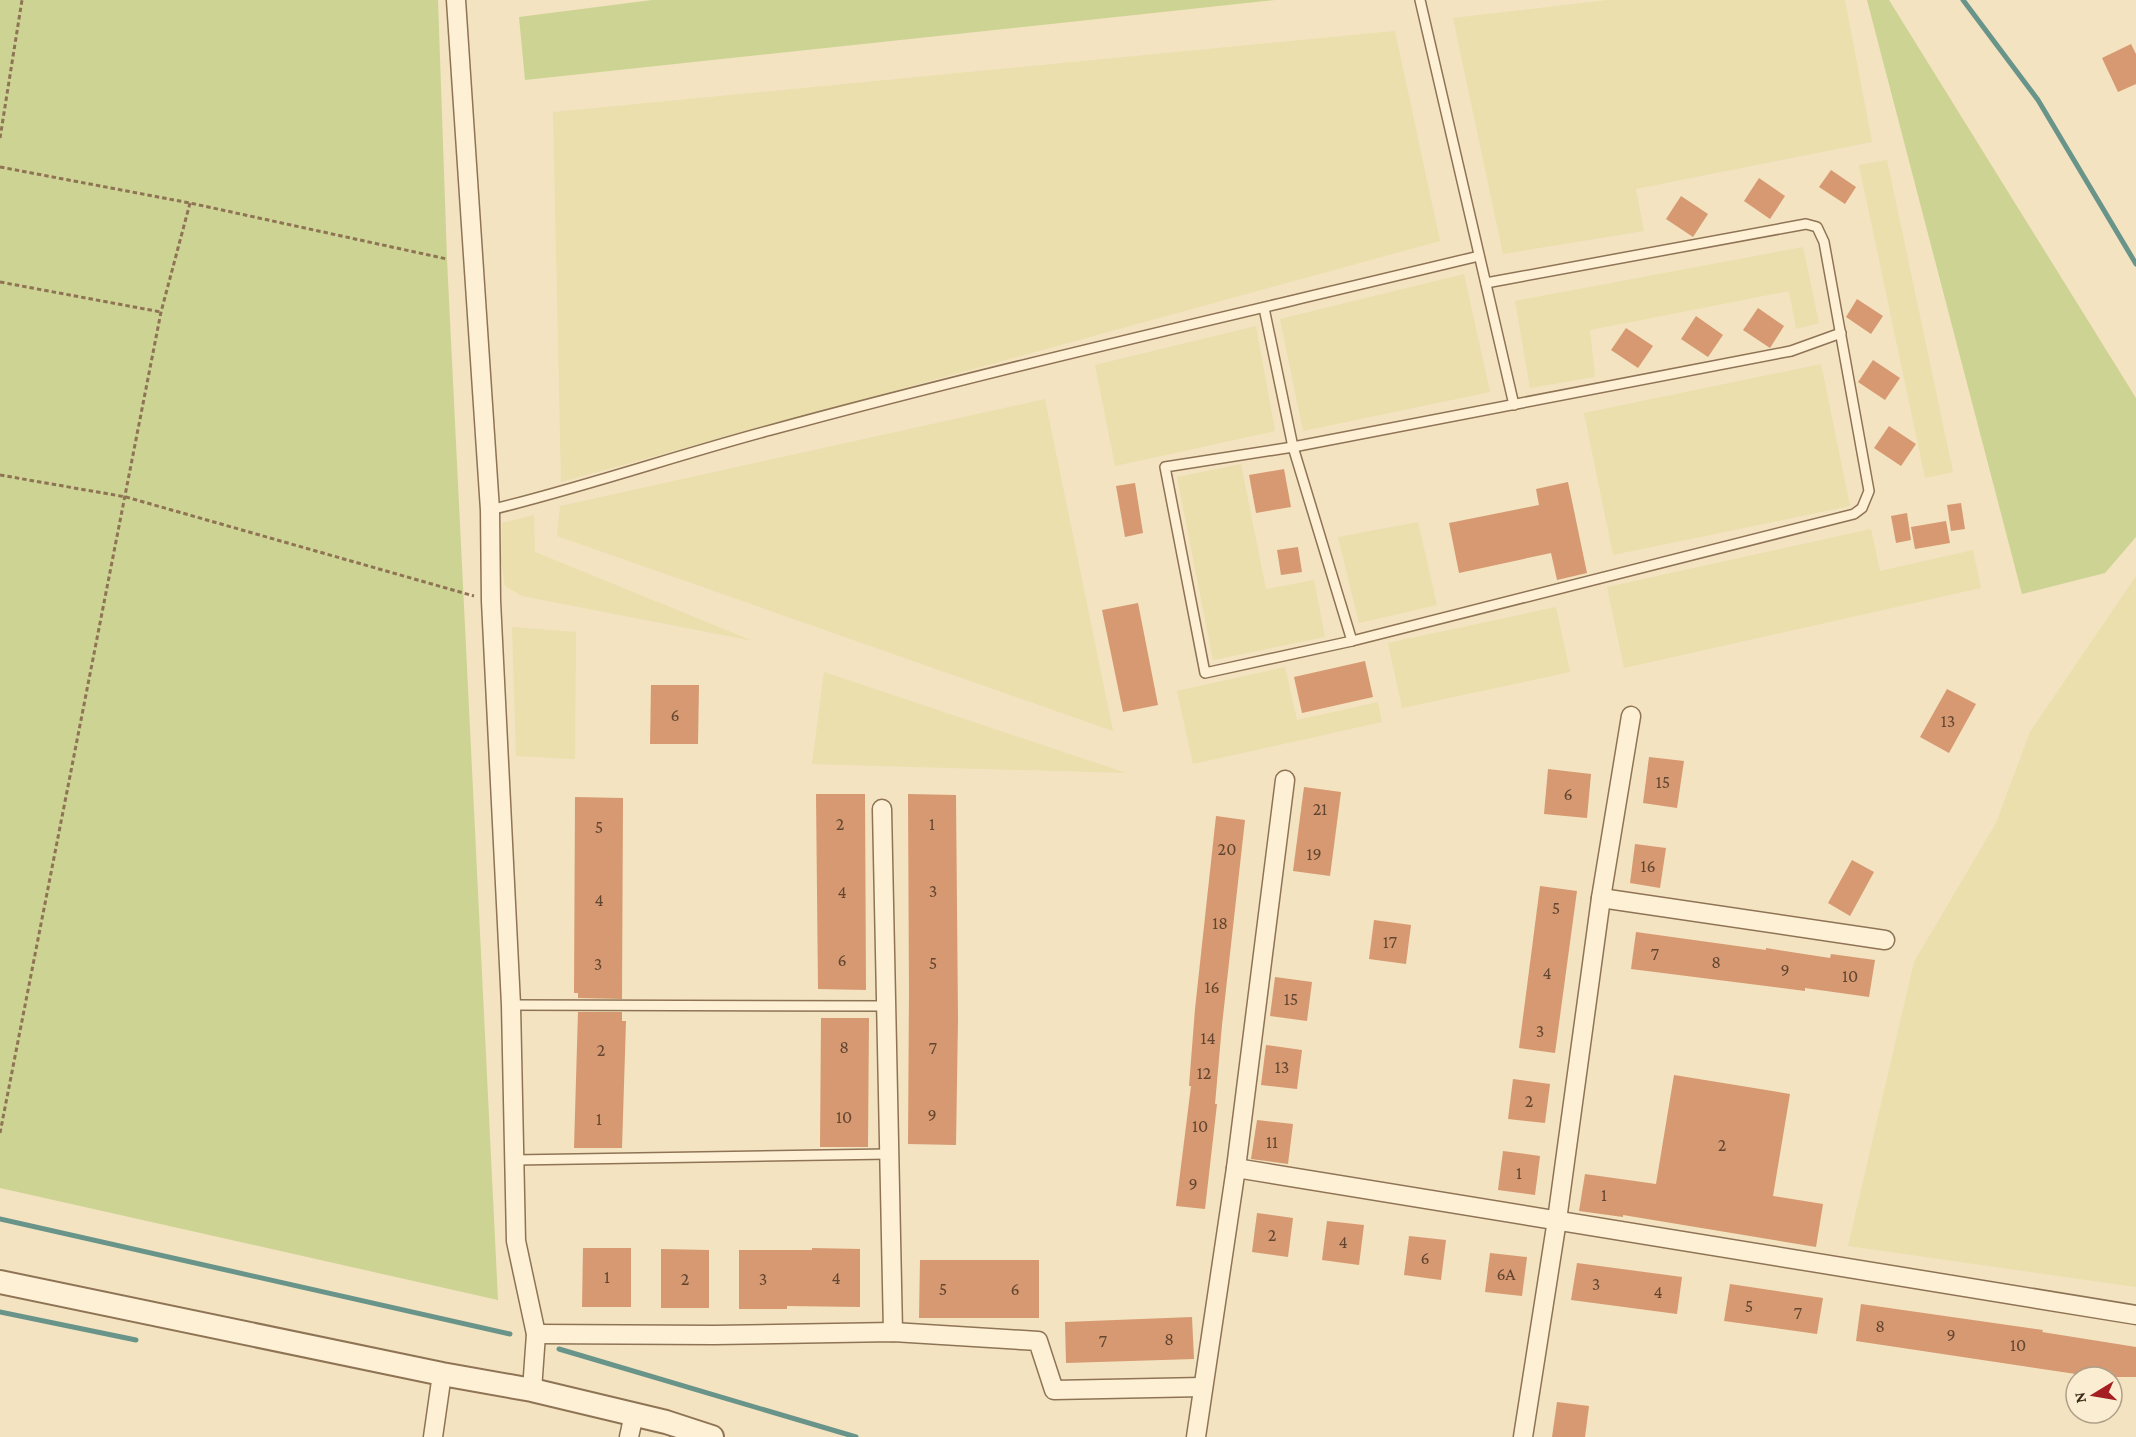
<svg xmlns="http://www.w3.org/2000/svg" width="2136" height="1437" viewBox="0 0 2136 1437" font-family="'Crimson Pro',serif">
  <rect width="100%" height="100%" fill="#f3e3c0"/>
  <g fill="#eadfad">
    <polygon points="1608,0 1845,0 1872,142 1636,189 1644,231 1503,254 1453,18"/>
    <polygon points="1395,31 1440,241 561,482 553,112"/>
    <polygon points="1887,160 1953,472 1925,478 1859,165"/>
    <polygon points="1803,247 1819,323 1796,329 1789,291 1590,330 1595,377 1530,388 1515,301"/>
    <polygon points="1464,274 1490,392 1303,431 1280,319"/>
    <polygon points="1256,326 1275,431 1115,466 1095,365"/>
    <polygon points="1821,364 1850,506 1613,555 1584,413"/>
    <polygon points="1045,399 1113,731 557,536 560,506"/>
    <polygon points="1241,464 1266,589 1314,580 1325,637 1213,660 1177,477"/>
    <polygon points="534,515 535,552 753,641 522,596 505,586 501,561 502,523"/>
    <polygon points="1418,522 1437,605 1359,623 1338,537"/>
    <polygon points="1871,529 1880,571 1973,550 1981,588 1624,668 1607,587"/>
    <polygon points="2136,576 2136,1287 1848,1246 1914,962 1996,823 2030,732"/>
    <polygon points="1556,607 1570,672 1402,708 1388,643"/>
    <polygon points="512,627 576,632 575,759 516,756"/>
    <polygon points="1285,667 1297,720 1378,702 1382,722 1193,764 1177,691"/>
    <polygon points="824,672 1126,773 812,764"/>
  </g>
  <g fill="#cdd393">
    <polygon points="0,0 438,0 447,259 498,1300 0,1188"/>
    <polygon points="652,0 1275,0 525,80 519,17"/>
    <polygon points="1867,0 1889,0 2136,398 2136,537 2105,573 2022,594"/>
  </g>
  <g fill="none" stroke-linecap="round" stroke-linejoin="round">
    <g stroke="#699489" stroke-width="5">
      <polyline points="1963,0 2038,100 2136,264"/>
      <polyline points="0,1219 510,1334"/>
      <polyline points="0,1312 136,1340"/>
      <polyline points="559,1349 856,1437"/>
    </g>
  </g>
  <g fill="#d69971">
    <polygon points="2131,44 2136,54 2136,84 2118,92 2102,58"/>
    <polygon points="1831,170 1856,187 1845,204 1819,187"/>
    <polygon points="1759,178 1785,196 1770,219 1744,201"/>
    <polygon points="1681,196 1708,214 1693,237 1666,219"/>
    <polygon points="1857,299 1883,316 1871,334 1846,317"/>
    <polygon points="1758,308 1784,326 1770,348 1743,330"/>
    <polygon points="1696,316 1723,335 1708,357 1681,339"/>
    <polygon points="1626,328 1653,346 1638,368 1611,350"/>
    <polygon points="1873,360 1900,378 1885,400 1858,382"/>
    <polygon points="1889,426 1916,444 1901,466 1874,448"/>
    <polygon points="1284,469 1291,507 1256,513 1249,475"/>
    <polygon points="1568,482 1587,573 1557,580 1551,553 1459,573 1449,523 1539,505 1536,489"/>
    <polygon points="1135,483 1143,533 1125,537 1116,486"/>
    <polygon points="1961,503 1965,529 1951,531 1947,505"/>
    <polygon points="1907,513 1911,540 1896,543 1891,516"/>
    <polygon points="1946,521 1950,543 1915,549 1911,527"/>
    <polygon points="1298,547 1302,572 1281,575 1277,550"/>
    <polygon points="1138,603 1158,705 1123,712 1102,610"/>
    <polygon points="1365,661 1373,697 1302,713 1294,677"/>
    <polygon points="651,685 699,685 698,744 650,744"/>
    <polygon points="1947,689 1976,704 1949,753 1920,737"/>
    <polygon points="1649,757 1684,761 1677,808 1643,803"/>
    <polygon points="1548,769 1591,774 1587,818 1544,814"/>
    <polygon points="1304,787 1341,792 1330,876 1293,871"/>
    <polygon points="816,794 865,794 866,990 818,989"/>
    <polygon points="908,794 956,795 958,1019 956,1145 908,1144 909,992"/>
    <polygon points="575,797 623,798 622,999 578,998 578,993 574,993"/>
    <polygon points="1216,816 1245,820 1222,1025 1215,1104 1217,1104 1205,1209 1176,1206 1191,1086 1189,1086 1195,1009"/>
    <polygon points="1635,844 1666,848 1660,888 1630,883"/>
    <polygon points="1852,860 1874,872 1850,916 1828,903"/>
    <polygon points="1540,886 1577,891 1555,1053 1519,1048"/>
    <polygon points="1374,920 1411,925 1406,964 1369,959"/>
    <polygon points="1636,932 1766,950 1766,948 1830,958 1831,954 1875,960 1869,997 1805,988 1805,991 1631,969"/>
    <polygon points="1275,977 1312,982 1307,1021 1270,1016"/>
    <polygon points="578,1012 622,1012 622,1021 626,1021 622,1148 574,1148"/>
    <polygon points="821,1018 869,1018 868,1147 820,1147"/>
    <polygon points="1266,1045 1302,1050 1297,1089 1261,1085"/>
    <polygon points="1674,1075 1790,1094 1773,1196 1823,1204 1816,1247 1623,1215 1623,1217 1579,1211 1585,1174 1656,1184"/>
    <polygon points="1513,1079 1550,1084 1545,1123 1508,1119"/>
    <polygon points="1257,1120 1293,1124 1288,1164 1251,1159"/>
    <polygon points="1503,1151 1540,1156 1535,1195 1498,1190"/>
    <polygon points="1257,1213 1293,1218 1288,1257 1252,1252"/>
    <polygon points="1327,1221 1364,1225 1359,1265 1322,1260"/>
    <polygon points="1409,1236 1446,1240 1441,1280 1404,1275"/>
    <polygon points="583,1248 631,1248 631,1307 582,1307"/>
    <polygon points="812,1248 860,1249 860,1307 787,1306 787,1309 739,1309 739,1250 812,1250"/>
    <polygon points="661,1249 709,1250 709,1308 661,1308"/>
    <polygon points="1490,1253 1527,1257 1522,1296 1485,1292"/>
    <polygon points="920,1260 1039,1260 1039,1318 919,1318"/>
    <polygon points="1577,1263 1682,1277 1677,1314 1571,1300"/>
    <polygon points="1730,1284 1823,1298 1817,1334 1724,1321"/>
    <polygon points="1861,1304 2043,1330 2042,1332 2136,1347 2136,1377 2096,1377 1856,1341"/>
    <polygon points="1192,1317 1194,1359 1066,1363 1065,1322"/>
    <polygon points="1557,1402 1589,1406 1585,1437 1552,1437"/>
  </g>
  <g fill="none" stroke-linecap="round" stroke-linejoin="round">
    <defs>
      <g id="service">
        <polyline points="1420,0 1514,405"/>
        <polyline points="1264,308 1293,447 1791,351 1841,333"/>
        <polygon points="1293,447 1352,641 1205,673 1165,467"/>
        <path d="M 490,510 C 585,487 677,455 771,430 C 1006,366 1243,313 1479,256"/>
        <polyline points="1352,641 1854,514 1862,508 1869,491 1824,242 1817,227 1806,224 1486,283"/>
        <polyline points="511,1005 886,1006"/>
        <polyline points="514,1160 889,1154"/>
      </g>
      <g id="minor">
        <polyline points="456,0 490,510 491,601 511,1005 516,1241 536,1334 532,1390"/>
        <polyline points="882,809 893,1332"/>
        <polyline points="1601,898 1885,940"/>
        <polyline points="1236,1168 2136,1315"/>
        <polyline points="536,1334 714,1335 893,1332 1038,1341 1054,1390 1203,1387"/>
        <polyline points="433,1437 442,1374"/>
        <polyline points="629,1437 634,1414"/>
        <polyline points="1196,1437 1236,1168 1285,780"/>
        <polyline points="1523,1437 1557,1220 1601,898 1631,716"/>
      </g>
      <polyline id="tertiary" points="0,1282 442,1374 532,1390 666,1422 712,1437"/>
    </defs>
    <use href="#service" stroke="#8f7355" stroke-width="12"/>
    <use href="#minor" stroke="#8f7355" stroke-width="21"/>
    <use href="#tertiary" stroke="#8f7355" stroke-width="26"/>
    <g stroke="#8f7355" stroke-width="3" stroke-dasharray="4.5 3" stroke-linecap="butt">
      <polyline points="0,138 22,0"/>
      <polyline points="0,167 190,203 447,259"/>
      <polyline points="0,282 161,312"/>
      <polyline points="0,475 126,497 474,596"/>
      <polyline points="0,1133 161,312 190,203"/>
    </g>
    <use href="#service" stroke="#fdf0d5" stroke-width="9"/>
    <use href="#minor" stroke="#fdf0d5" stroke-width="18"/>
    <use href="#tertiary" stroke="#fdf0d5" stroke-width="22"/>
  </g>
  <g text-anchor="middle" stroke-width="5" stroke-linejoin="round" paint-order="stroke">
    <g font-size="18" fill="#634631">
      <text x="675" y="721">6</text>
      <text x="1948" y="727">13</text>
      <text x="1663" y="788">15</text>
      <text x="1568" y="800">6</text>
      <text x="1320" y="815">21</text>
      <text x="840" y="830">2</text>
      <text x="932" y="830">1</text>
      <text x="599" y="833">5</text>
      <text x="1227" y="855">20</text>
      <text x="1314" y="860">19</text>
      <text x="1648" y="872">16</text>
      <text x="933" y="897">3</text>
      <text x="842" y="898">4</text>
      <text x="599" y="906">4</text>
      <text x="1556" y="914">5</text>
      <text x="1220" y="929">18</text>
      <text x="1390" y="948">17</text>
      <text x="1655" y="960">7</text>
      <text x="842" y="966">6</text>
      <text x="1716" y="968">8</text>
      <text x="933" y="969">5</text>
      <text x="598" y="970">3</text>
      <text x="1785" y="976">9</text>
      <text x="1547" y="979">4</text>
      <text x="1850" y="982">10</text>
      <text x="1212" y="993">16</text>
      <text x="1291" y="1005">15</text>
      <text x="1540" y="1037">3</text>
      <text x="1208" y="1044">14</text>
      <text x="844" y="1053">8</text>
      <text x="933" y="1054">7</text>
      <text x="601" y="1056">2</text>
      <text x="1282" y="1073">13</text>
      <text x="1204" y="1079">12</text>
      <text x="1529" y="1107">2</text>
      <text x="932" y="1121">9</text>
      <text x="844" y="1123">10</text>
      <text x="599" y="1125">1</text>
      <text x="1200" y="1132">10</text>
      <text x="1272" y="1148">11</text>
      <text x="1722" y="1151">2</text>
      <text x="1519" y="1179">1</text>
      <text x="1193" y="1190">9</text>
      <text x="1604" y="1201">1</text>
      <text x="1272" y="1241">2</text>
      <text x="1343" y="1248">4</text>
      <text x="1425" y="1264">6</text>
      <text x="1506" y="1280">6A</text>
      <text x="607" y="1283">1</text>
      <text x="836" y="1284">4</text>
      <text x="685" y="1285">2</text>
      <text x="763" y="1285">3</text>
      <text x="1596" y="1290">3</text>
      <text x="943" y="1295">5</text>
      <text x="1015" y="1295">6</text>
      <text x="1658" y="1298">4</text>
      <text x="1749" y="1312">5</text>
      <text x="1798" y="1319">7</text>
      <text x="1880" y="1332">8</text>
      <text x="1951" y="1341">9</text>
      <text x="1169" y="1345">8</text>
      <text x="1103" y="1347">7</text>
      <text x="2018" y="1351">10</text>
    </g>
  </g>
  <g transform="translate(2094 1395) rotate(259)"><circle r="28" fill="#faedd1" stroke="#ae9f89" stroke-width="1.5"/>
  <path d="M0-4.5L10 22L0 15L-10 22Z" fill="#a51e22"/>
  <text y="-9" font-size="16" font-weight="bold" text-anchor="middle" fill="#3d2b1c">N</text>
  </g>
</svg>
